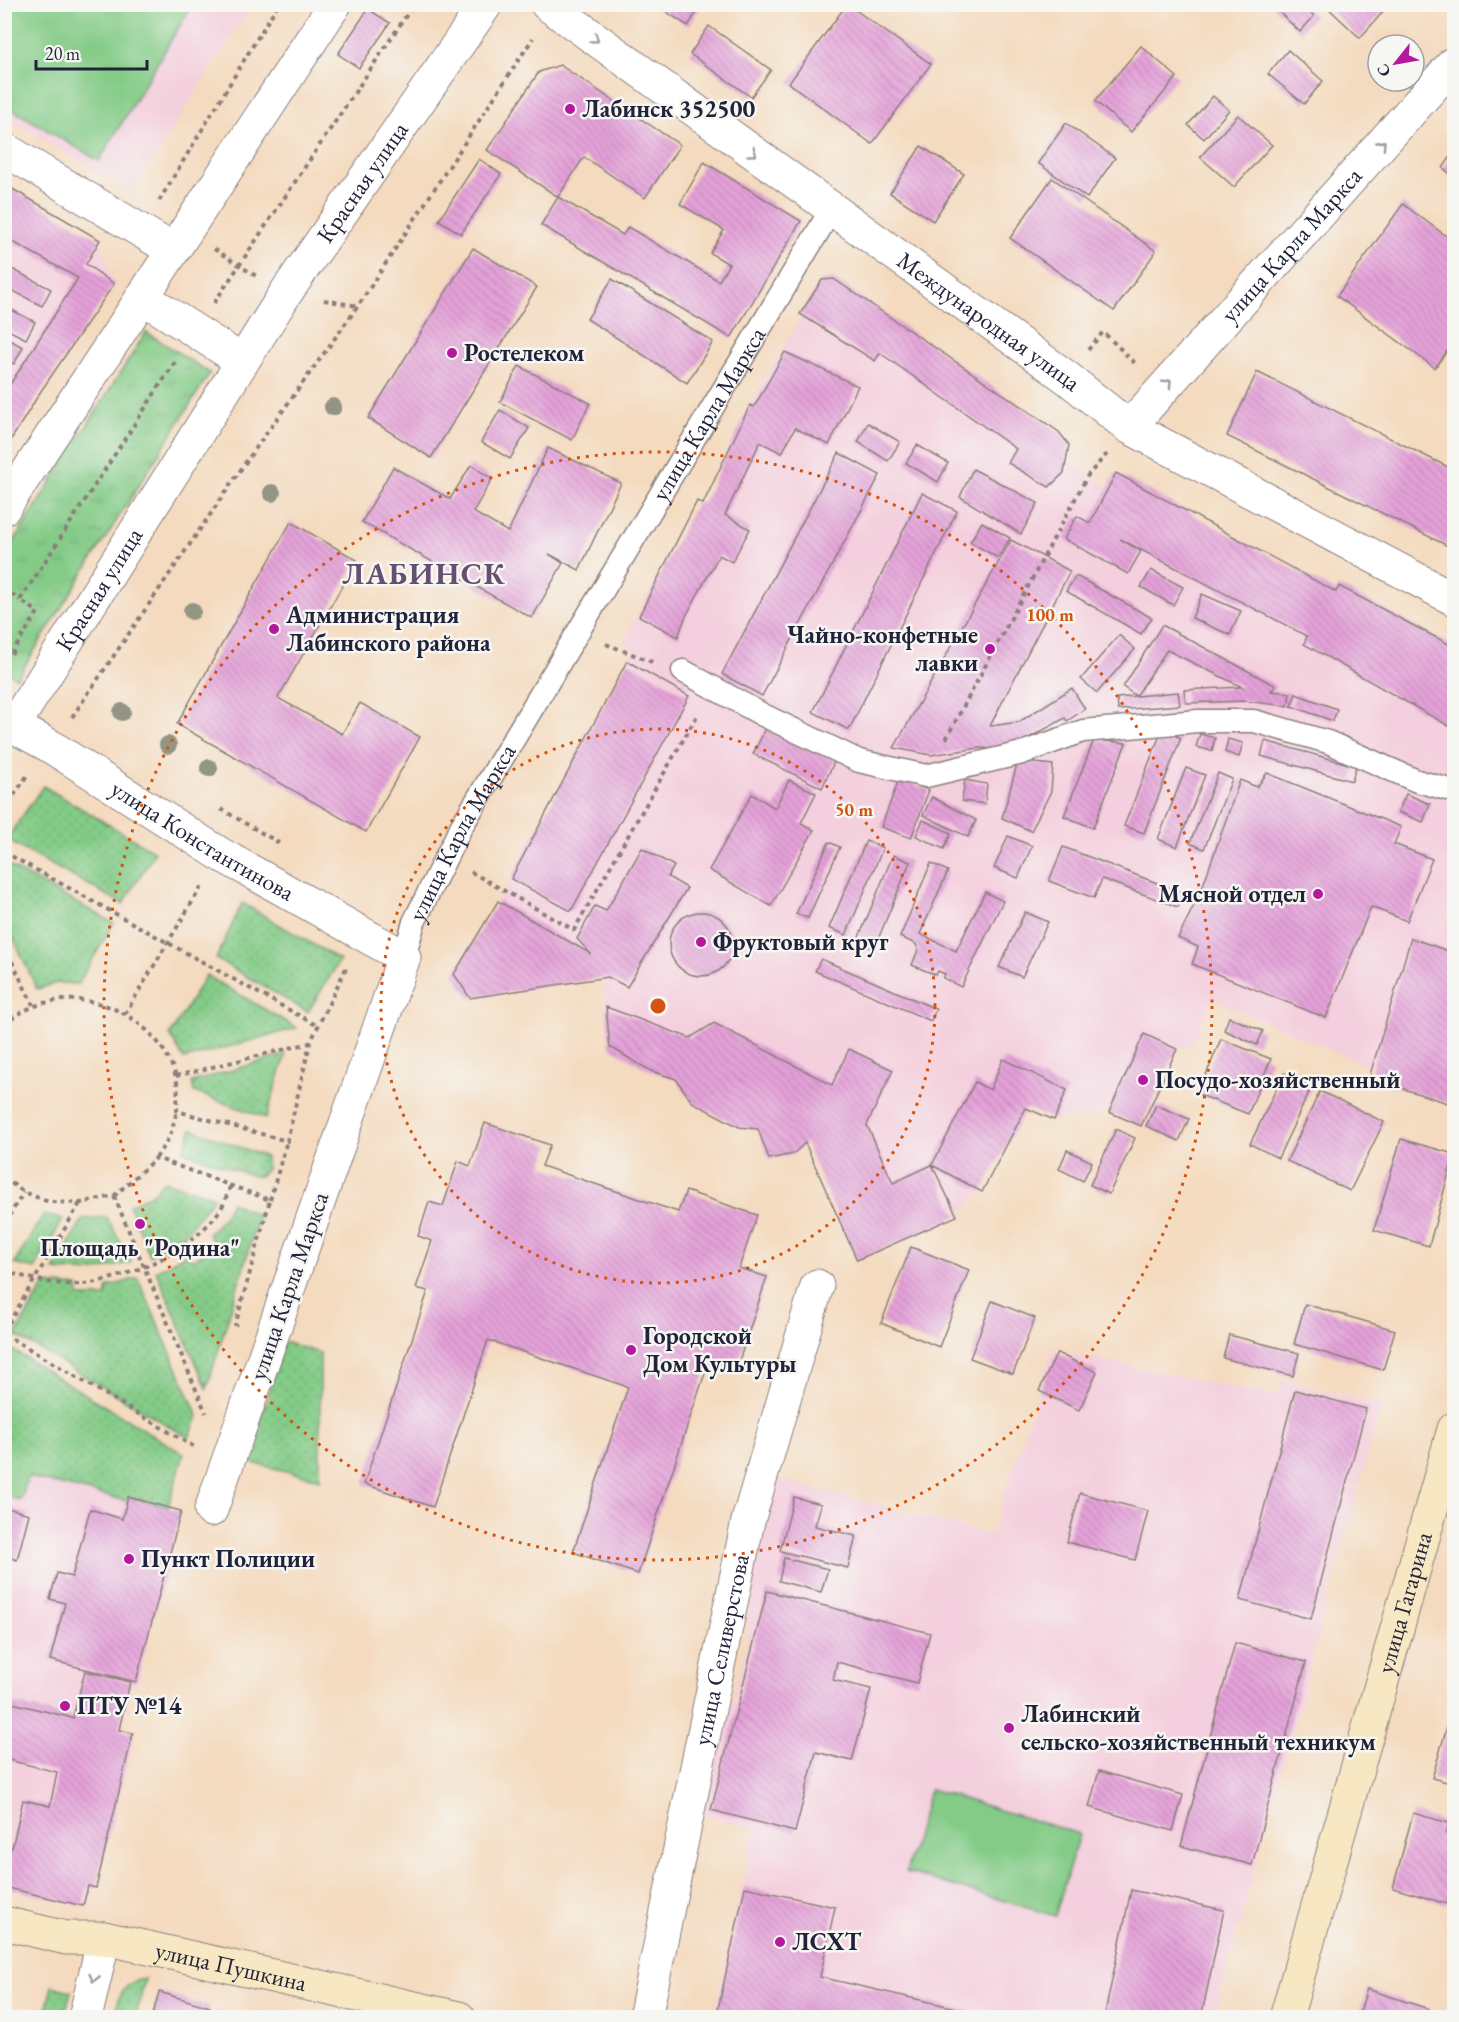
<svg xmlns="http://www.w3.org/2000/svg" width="1459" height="2022" viewBox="0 0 1459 2022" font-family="'EB Garamond',serif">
  <defs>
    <pattern id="grass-dots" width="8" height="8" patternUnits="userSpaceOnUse" patternTransform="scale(1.5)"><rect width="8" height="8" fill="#83cb86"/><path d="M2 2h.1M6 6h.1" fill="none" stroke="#71ae75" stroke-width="1.8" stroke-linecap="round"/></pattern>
    <pattern id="park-tufts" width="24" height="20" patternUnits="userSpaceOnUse" patternTransform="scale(1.5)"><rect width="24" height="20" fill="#83cb86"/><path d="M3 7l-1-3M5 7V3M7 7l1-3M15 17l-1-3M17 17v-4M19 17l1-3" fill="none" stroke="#71ae75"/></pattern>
    <pattern id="building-back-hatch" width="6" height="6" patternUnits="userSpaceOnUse" patternTransform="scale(1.5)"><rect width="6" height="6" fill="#e4a1d8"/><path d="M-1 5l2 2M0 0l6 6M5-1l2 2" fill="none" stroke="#c38aba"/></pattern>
  </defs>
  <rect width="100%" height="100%" fill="#f6f6f2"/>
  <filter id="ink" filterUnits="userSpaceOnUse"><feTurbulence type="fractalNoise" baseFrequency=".0167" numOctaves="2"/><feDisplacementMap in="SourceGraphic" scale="12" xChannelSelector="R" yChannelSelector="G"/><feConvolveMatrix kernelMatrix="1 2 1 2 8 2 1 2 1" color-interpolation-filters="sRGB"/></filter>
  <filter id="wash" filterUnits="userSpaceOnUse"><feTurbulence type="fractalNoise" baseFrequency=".008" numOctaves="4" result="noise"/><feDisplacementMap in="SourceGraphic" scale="24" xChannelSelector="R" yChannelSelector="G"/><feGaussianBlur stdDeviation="1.35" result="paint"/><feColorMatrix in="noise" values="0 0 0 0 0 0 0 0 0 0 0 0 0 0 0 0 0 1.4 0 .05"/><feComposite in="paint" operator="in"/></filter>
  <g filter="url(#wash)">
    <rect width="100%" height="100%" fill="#f4dabe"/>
    <g fill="#f4cfdd">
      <polygon points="4,5 252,5 131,192 5,116"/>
      <polygon points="5,184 100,240 114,284 41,391 5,455"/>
      <polygon points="834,279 1059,432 1069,445 1068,462 1108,487 1116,473 1336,592 1339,586 1454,647 1454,953 1411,938 1372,1068 1213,999 1192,1045 1177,1049 1141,1126 1109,1112 1054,1120 1026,1108 982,1192 957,1216 857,1260 805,1144 793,1154 769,1159 758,1129 739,1127 692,1102 676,1079 651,1071 610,1047 604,978 470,998 454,974 511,879 633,650 622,642 657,583 697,501 703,504 750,405 822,280"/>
      <polygon points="1052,1350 1276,1396 1283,1379 1381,1406 1214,2017 714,2017 754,1829 703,1814 747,1643 751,1592 772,1477 991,1535"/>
      <polygon points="28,1477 128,1497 181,1511 137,1685 131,1684 120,1726 136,1731 92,1901 83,1906 5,1887 4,1496 21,1500"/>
    </g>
    <g fill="url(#grass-dots)" stroke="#527660" stroke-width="1.5">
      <polygon points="43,786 155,852 123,904 6,840"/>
      <polygon points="5,864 114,923 78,984 57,983 37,989 5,920"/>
      <polygon points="242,903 340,960 308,1012 216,959"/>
      <polygon points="206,975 297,1028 184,1059 170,1035"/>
      <polygon points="286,1054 266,1118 194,1092 192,1082"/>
      <polygon points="192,1129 266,1157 267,1169 260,1176 253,1176 183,1151"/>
      <polygon points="164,1181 214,1197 187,1232 150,1256 129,1205 150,1195"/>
      <polygon points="231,1202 259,1216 207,1388 156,1271 185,1254 193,1260 215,1244 208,1234 223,1218"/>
      <polygon points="43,1215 63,1219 35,1269 14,1264"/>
      <polygon points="107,1217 131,1262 92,1272 54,1270 83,1219"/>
      <polygon points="138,1278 198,1416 189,1438 15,1335 45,1284 78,1287 79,1297 106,1297 108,1287"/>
      <polygon points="284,1342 320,1353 320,1479 248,1462"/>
      <polygon points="9,1348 184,1454 168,1507 129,1497 127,1501 28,1477 21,1500 5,1496 4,1355"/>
      <path d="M 145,1979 L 136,2017 L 114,2017 C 119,1997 122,1981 145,1979 Z"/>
      <polygon points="52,1986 71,1991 64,2017 44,2017"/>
    </g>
    <polygon fill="url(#park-tufts)" stroke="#527660" stroke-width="1.5" points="146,332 210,373 17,678 5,671 5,555"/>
    <g fill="#83cb86" stroke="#527660" stroke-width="1.5">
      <polygon points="5,4 192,4 192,5 99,161 5,105"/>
      <polygon points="930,1789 1079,1834 1055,1916 906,1872"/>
    </g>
    <g id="blocks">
      <g fill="url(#building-back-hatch)">
        <polygon points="654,4 702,4 688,26"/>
        <polygon points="847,4 931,64 872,144 789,83"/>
        <polygon points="1271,4 1302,4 1314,16 1300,32"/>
        <polygon points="1324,4 1390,4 1360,38"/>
        <polygon points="368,9 390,23 359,68 338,54"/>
        <polygon points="709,26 771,70 751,97 690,54"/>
        <polygon points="1141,46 1177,77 1131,132 1095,101"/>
        <polygon points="1288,50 1323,81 1304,104 1268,74"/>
        <polygon points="560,65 680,145 645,198 584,157 558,197 487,150 539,72"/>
        <polygon points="1213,96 1229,110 1204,139 1188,125"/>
        <polygon points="1238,115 1272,145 1234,187 1200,157"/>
        <polygon points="1066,123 1115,158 1087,198 1038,163"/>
        <polygon points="921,146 964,174 933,221 890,193"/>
        <polygon points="1454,152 1454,177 1443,168"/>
        <polygon points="479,159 501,174 461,234 439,220"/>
        <polygon points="704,162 801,221 731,338 541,225 558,197 623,235 628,227 719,281 729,264 710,253 724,230 680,204"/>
        <polygon points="1052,178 1156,251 1114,311 1010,238"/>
        <polygon points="4,184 100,240 86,264 114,284 41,391 4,451 4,394 78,278 4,237"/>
        <polygon points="1403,204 1454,242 1454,341 1435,368 1337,296"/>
        <polygon points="473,248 537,287 431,458 368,418"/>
        <polygon points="4,265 51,289 42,306 4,286"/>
        <polygon points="612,279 713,342 687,383 587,319"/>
        <polygon points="834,279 1059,432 1069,445 1064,473 1049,487 1008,463 1016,449 880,353 875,361 800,314 822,280"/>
        <polygon points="4,306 35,322 26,339 4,328"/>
        <polygon points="4,337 23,347 14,364 4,358"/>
        <polygon points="785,352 858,386 829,445 795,428 782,453 760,442 725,515 750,529 732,562 719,555 685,618 678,637 639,616 697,501 703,504 750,405 754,407"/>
        <polygon points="519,366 590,403 572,440 500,402"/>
        <polygon points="1257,372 1454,470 1454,549 1227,436"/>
        <polygon points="500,410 529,428 510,459 481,442"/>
        <polygon points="868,423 900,442 888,461 858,442"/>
        <polygon points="917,445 948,463 938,482 906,463"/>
        <polygon points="548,448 621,483 579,570 549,554 563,563 532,618 362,522 393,467 450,499 471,465 492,479 473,512 508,532"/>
        <polygon points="839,453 880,475 762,696 722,674"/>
        <polygon points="973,469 1038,503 1021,534 960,497"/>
        <polygon points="1116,473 1336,592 1339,586 1454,647 1454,729 1304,644 1307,636 1120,539 1141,551 1128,574 1064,539 1077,516 1090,523"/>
        <polygon points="922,493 957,511 849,730 813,712"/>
        <polygon points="291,522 357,560 278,698 342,734 360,703 420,737 366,832 177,724"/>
        <polygon points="982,522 1010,538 998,558 970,542"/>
        <polygon points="1011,540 1070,571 990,726 1019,722 1072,688 1085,709 1067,721 1065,718 1020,743 994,749 979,748 931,755 894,748"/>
        <polygon points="1151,570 1183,587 1173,605 1141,587"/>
        <polygon points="1076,576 1152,618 1141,634 1066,591"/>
        <polygon points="1202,594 1241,611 1230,635 1192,618"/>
        <polygon points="1162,625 1276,686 1271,691 1290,693 1288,706 1245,701 1186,703 1184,690 1242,687 1167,650 1136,696 1178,692 1180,705 1118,710 1117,698 1136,696 1123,687"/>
        <polygon points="1119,635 1135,649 1097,693 1081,679"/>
        <polygon points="627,661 689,696 571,911 511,879"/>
        <polygon points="1296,694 1337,709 1333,721 1291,706"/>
        <polygon points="767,726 835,760 822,788 753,754"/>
        <polygon points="1162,730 1181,738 1144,833 1124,826"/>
        <polygon points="1200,734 1215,738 1212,751 1196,747"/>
        <polygon points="1228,739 1243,743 1239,757 1225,752"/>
        <polygon points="1094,740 1126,743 1093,828 1064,816"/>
        <polygon points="1265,741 1356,766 1352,781 1261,756"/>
        <polygon points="1018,761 1053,765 1051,791 1031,831 1002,818"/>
        <polygon points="1186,768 1205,775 1177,847 1158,839"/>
        <polygon points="1218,773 1232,779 1204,849 1190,843"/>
        <polygon points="1267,773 1401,827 1394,844 1432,859 1407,921 1371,907 1326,1018 1192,964 1198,947 1178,938 1201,891 1240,780 1257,787"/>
        <polygon points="899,779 929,790 911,838 881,827"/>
        <polygon points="789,780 816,793 801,823 814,830 771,906 709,870 752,794 775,808"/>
        <polygon points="965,780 987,784 985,804 962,801"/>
        <polygon points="1406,794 1430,804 1423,822 1398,812"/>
        <polygon points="932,797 976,820 968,837 923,815"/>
        <polygon points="923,820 951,833 944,849 916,836"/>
        <polygon points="1008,836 1032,846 1018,878 994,868"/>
        <polygon points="866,841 883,848 846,935 829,928"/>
        <polygon points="829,842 840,847 808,918 796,914"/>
        <polygon points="1063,847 1183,893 1178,907 1102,879 1094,898 1049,881"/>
        <polygon points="642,848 674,866 668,877 687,888 627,987 608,977 470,998 454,974 498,901 591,954 577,939 595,906 606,911"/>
        <polygon points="893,855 910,862 874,949 857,942"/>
        <polygon points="931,863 948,871 920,934 956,951 985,892 1003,901 961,987 943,978 945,974 938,971 936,975 912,965 918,950 916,944 900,937"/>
        <circle cx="701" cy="944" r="32"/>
        <polygon points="1025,912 1048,922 1022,977 999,967"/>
        <polygon points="1411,938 1454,953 1454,1105 1369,1078"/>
        <polygon points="821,959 936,1009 931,1021 815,971"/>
        <polygon points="606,1007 690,1038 714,1023 832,1085 849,1049 893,1070 867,1125 893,1183 932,1165 975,1082 990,1090 1003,1059 1067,1090 1054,1120 1026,1108 982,1192 932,1165 957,1216 857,1260 805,1143 793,1154 769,1159 758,1129 739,1127 692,1102 676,1079 651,1071 610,1047"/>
        <polygon points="1229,1017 1263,1031 1257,1045 1224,1030"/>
        <polygon points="1144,1034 1177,1049 1141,1126 1109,1112"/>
        <polygon points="1221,1039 1271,1059 1248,1114 1198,1094"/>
        <polygon points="1284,1073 1312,1086 1278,1158 1250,1144"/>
        <polygon points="1320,1091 1384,1122 1350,1191 1287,1161"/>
        <polygon points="1156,1105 1189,1119 1179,1141 1146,1126"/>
        <polygon points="485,1123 550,1145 542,1166 678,1212 686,1191 757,1215 739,1268 767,1277 736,1370 709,1361 638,1574 573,1552 628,1387 488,1340 433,1507 364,1484 428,1291 416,1288 432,1241 418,1236 429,1202 443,1206 458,1161 470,1166"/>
        <polygon points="1116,1129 1135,1138 1109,1194 1090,1185"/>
        <polygon points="1401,1139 1454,1154 1429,1246 1374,1230"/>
        <polygon points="1067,1150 1092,1162 1083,1181 1059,1169"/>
        <polygon points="911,1247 969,1270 939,1347 881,1323"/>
        <polygon points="992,1301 1035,1318 1013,1374 970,1358"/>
        <polygon points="1305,1304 1395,1330 1383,1370 1294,1344"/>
        <polygon points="1229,1335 1299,1353 1293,1376 1223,1358"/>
        <polygon points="1057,1353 1097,1372 1079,1410 1039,1391"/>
        <polygon points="1295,1390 1366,1409 1311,1619 1240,1600"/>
        <polygon points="1080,1493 1148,1511 1135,1560 1067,1542"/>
        <polygon points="128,1497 181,1511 136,1682 50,1660 65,1603 50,1599 57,1573 72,1577 90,1509 122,1519"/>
        <polygon points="794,1497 821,1504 815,1526 856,1536 848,1568 780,1551"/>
        <polygon points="4,1507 29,1514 17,1560 4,1556"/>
        <polygon points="784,1558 828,1569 821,1592 779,1581"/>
        <polygon points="767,1591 930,1633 917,1683 837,1662 833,1680 871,1689 852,1761 816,1752 795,1832 711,1810"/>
        <polygon points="1235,1643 1306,1662 1252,1865 1181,1846"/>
        <polygon points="85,1671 130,1682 119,1730 133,1733 96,1888 88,1886 83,1906 4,1887 4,1846 12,1848 23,1800 50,1806 57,1772 4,1759 4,1701 73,1718"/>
        <polygon points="1454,1703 1454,1784 1432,1778"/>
        <polygon points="1099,1771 1183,1795 1173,1831 1089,1807"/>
        <polygon points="1413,1813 1449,1823 1446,1834 1454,1836 1454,1876 1447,1904 1393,1888"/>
        <polygon points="745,1887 835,1907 820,1977 999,2018 716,2018"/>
        <polygon points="1131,1890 1224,1910 1201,2018 1104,2018"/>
        <polygon points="1367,1989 1429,2009 1426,2018 1358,2018"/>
        <polygon points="159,1992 210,2007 207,2018 152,2018"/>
        <polygon points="216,2010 239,2017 239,2018 214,2018"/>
      </g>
    </g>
  </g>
  <g filter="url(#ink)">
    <use href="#blocks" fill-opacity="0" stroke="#8b7e7c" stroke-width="1.5"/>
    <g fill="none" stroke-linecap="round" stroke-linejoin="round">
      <defs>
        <g id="lane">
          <polyline points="683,671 763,715 859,761 926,776 1022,753 1083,731 1198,721 1254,721 1328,742 1417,781 1454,791"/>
          <path id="s1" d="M 404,957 L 414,922 L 461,827 L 831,210"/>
        </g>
        <g id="street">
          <path id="s2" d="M 547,4 L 1066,377 L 1129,427 L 1454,599"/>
          <polyline points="4,149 173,250"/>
          <polyline points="142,297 242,361"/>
          <path id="s3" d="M 1129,427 L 1454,63"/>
          <polyline points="4,508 335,4"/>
          <path id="s4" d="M 4,721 L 50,746 L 220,854 L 404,957 L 211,1510"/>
          <path id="s5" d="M 14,725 L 285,294 L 486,4"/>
          <polyline points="85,2018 104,1938"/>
          <path id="s6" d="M 645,2018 L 748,1521 L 817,1286"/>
        </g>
        <g id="secondary">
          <path id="s7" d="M 4,1923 L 66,1938 L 104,1938 L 459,2018"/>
          <path id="s8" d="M 1286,2018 L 1454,1429"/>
        </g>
      </defs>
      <use href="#lane" stroke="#8b7e7c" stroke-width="25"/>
      <use href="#street" stroke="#8b7e7c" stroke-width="35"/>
      <use href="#secondary" stroke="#8b7e7c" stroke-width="35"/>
      <g stroke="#8b7e7c" stroke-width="4" stroke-dasharray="4.5 4.5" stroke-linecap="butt">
        <polyline points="159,201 278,4"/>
        <polyline points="214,249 256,276"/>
        <polyline points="324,300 358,306"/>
        <polyline points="214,303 414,4"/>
        <polyline points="1088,350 1103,332 1137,365"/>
        <polyline points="4,589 20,600"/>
        <polyline points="606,644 655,663"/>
        <polyline points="4,653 10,656 38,612 20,600 177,359"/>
        <polyline points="72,717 248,459 358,306 533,38"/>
        <polyline points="946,739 1088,475 1107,454"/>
        <polyline points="221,809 279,843"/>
        <polyline points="4,810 29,773"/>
        <polyline points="4,852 318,1026"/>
        <polyline points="471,872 574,930 698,714"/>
        <polyline points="4,945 33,1005"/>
        <polyline points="125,1014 203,884"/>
        <path d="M 4,1025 C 61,974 152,1005 175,1074 C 179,1085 177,1100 177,1111 L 287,1141 L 310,1043 L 347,966"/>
        <polyline points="176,1076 310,1043"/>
        <polyline points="156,1158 170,1136 177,1111"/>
        <polyline points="4,1178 24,1192 49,1202 80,1203 114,1196 156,1158 270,1200 235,1326"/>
        <polyline points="114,1196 206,1413"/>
        <polyline points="270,1200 287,1141"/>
        <polyline points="4,1224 24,1192"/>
        <path d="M 4,1271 C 31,1279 63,1288 91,1283 C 138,1274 192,1250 220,1210 C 225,1203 228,1192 231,1184"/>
        <polyline points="4,1331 80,1203"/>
        <polyline points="4,1334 196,1448"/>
      </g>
      <use href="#lane" stroke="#fff" stroke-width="22"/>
      <use href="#street" stroke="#fff" stroke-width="33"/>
      <use href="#secondary" stroke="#f7e8c3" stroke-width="33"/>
    </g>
    <g fill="#939584">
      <circle cx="333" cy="407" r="9"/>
      <circle cx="272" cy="493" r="9"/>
      <circle cx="192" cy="611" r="9"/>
      <circle cx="122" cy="712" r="9"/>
      <circle cx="168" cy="745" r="9"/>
      <circle cx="209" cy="768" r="9"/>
    </g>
    <defs><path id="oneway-chevron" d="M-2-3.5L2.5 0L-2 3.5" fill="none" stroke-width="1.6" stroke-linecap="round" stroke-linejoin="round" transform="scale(1.5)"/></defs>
    <g stroke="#9c9ca7">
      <use href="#oneway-chevron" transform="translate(595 39) rotate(36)"/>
      <use href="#oneway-chevron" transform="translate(1382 144) rotate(-48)"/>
      <use href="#oneway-chevron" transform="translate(753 153) rotate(36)"/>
      <use href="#oneway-chevron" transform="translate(1168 383) rotate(-48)"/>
      <use href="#oneway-chevron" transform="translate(94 1978) rotate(103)"/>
    </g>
  </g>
  <g fill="none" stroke="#d45411" stroke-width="3" stroke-dasharray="3 6">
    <circle cx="658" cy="1006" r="277"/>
    <circle cx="658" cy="1006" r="554"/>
  </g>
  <g fill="#b5179e" stroke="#f6f6f2" stroke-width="2">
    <circle cx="570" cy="109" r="6"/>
    <circle cx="452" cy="353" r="6"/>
    <circle cx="274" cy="629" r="6"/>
    <circle cx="990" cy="649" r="6"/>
    <circle cx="1318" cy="894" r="6"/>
    <circle cx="701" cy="942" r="6"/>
    <circle cx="1143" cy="1080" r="6"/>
    <circle cx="140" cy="1224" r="6"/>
    <circle cx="631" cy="1350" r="6"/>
    <circle cx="129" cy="1559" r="6"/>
    <circle cx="65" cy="1706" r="6"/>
    <circle cx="1009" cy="1728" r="6"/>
    <circle cx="780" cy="1942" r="6"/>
  </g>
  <g text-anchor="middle" stroke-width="5" stroke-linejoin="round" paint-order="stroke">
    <g font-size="24" font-weight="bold" fill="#22223b" stroke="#f6f6f2" text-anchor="start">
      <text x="582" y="117">Лабинск 352500</text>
      <text x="464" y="361">Ростелеком</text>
      <text x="286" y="623">Администрация<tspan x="286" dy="28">Лабинского района</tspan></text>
      <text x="978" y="643" text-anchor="end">Чайно-конфетные<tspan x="978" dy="28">лавки</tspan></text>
      <text x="1306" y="902" text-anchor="end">Мясной отдел</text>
      <text x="713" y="950">Фруктовый круг</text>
      <text x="1155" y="1088">Посудо-хозяйственный</text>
      <text x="140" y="1256" text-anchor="middle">Площадь "Родина"</text>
      <text x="643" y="1344">Городской<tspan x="643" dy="28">Дом Культуры</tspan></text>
      <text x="141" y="1567">Пункт Полиции</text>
      <text x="77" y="1714">ПТУ №14</text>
      <text x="1021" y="1722">Лабинский<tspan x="1021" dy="28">сельско-хозяйственный техникум</tspan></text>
      <text x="792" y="1950">ЛСХТ</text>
    </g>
    <g font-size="24" fill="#22223b" stroke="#f6f6f2">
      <text dy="8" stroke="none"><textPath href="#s5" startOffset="645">Красная улица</textPath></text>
      <text dy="8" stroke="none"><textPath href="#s3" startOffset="244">улица Карла Маркса</textPath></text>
      <text dy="8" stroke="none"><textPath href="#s2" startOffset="544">Международная улица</textPath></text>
      <text dy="8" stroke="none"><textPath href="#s1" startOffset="624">улица Карла Маркса</textPath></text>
      <text dy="8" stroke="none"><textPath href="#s5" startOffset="160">Красная улица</textPath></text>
      <text dy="8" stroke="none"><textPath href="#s1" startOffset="138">улица Карла Маркса</textPath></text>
      <text dy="8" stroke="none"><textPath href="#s4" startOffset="232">улица Константинова</textPath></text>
      <text transform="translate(289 1286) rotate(-71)" y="8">улица Карла Маркса</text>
      <text dy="8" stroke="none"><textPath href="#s8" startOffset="432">улица Гагарина</textPath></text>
      <text dy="8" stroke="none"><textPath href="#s6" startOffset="376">улица Селиверстова</textPath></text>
      <text dy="8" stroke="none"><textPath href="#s7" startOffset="232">улица Пушкина</textPath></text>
    </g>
    <g font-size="30" font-weight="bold" letter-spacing="1.5" fill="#664e72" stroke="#f6f6f2">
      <text x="424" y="584">ЛАБИНСК</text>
    </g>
  </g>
  <circle cx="658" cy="1006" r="9" fill="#d45411" stroke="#f6f6f2" stroke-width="3"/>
  <g font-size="18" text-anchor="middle" font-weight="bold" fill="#d45411" stroke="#f6f6f2" stroke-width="5" stroke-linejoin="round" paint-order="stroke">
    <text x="1050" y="621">100 m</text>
    <text x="854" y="816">50 m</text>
  </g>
  <rect width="1459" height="2022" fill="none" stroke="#f6f6f2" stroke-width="24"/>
  <g transform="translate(1396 63) rotate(239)"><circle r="28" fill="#f6f6f2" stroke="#a1a1a9" stroke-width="1.5"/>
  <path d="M0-4.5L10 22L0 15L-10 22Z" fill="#b5179e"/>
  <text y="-9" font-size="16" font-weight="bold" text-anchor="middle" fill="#22223b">С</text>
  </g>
  <path d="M36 60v9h111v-9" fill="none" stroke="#22223b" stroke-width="3"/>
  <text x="45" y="60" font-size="18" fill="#22223b" stroke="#f6f6f2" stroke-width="4.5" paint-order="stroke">20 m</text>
</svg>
